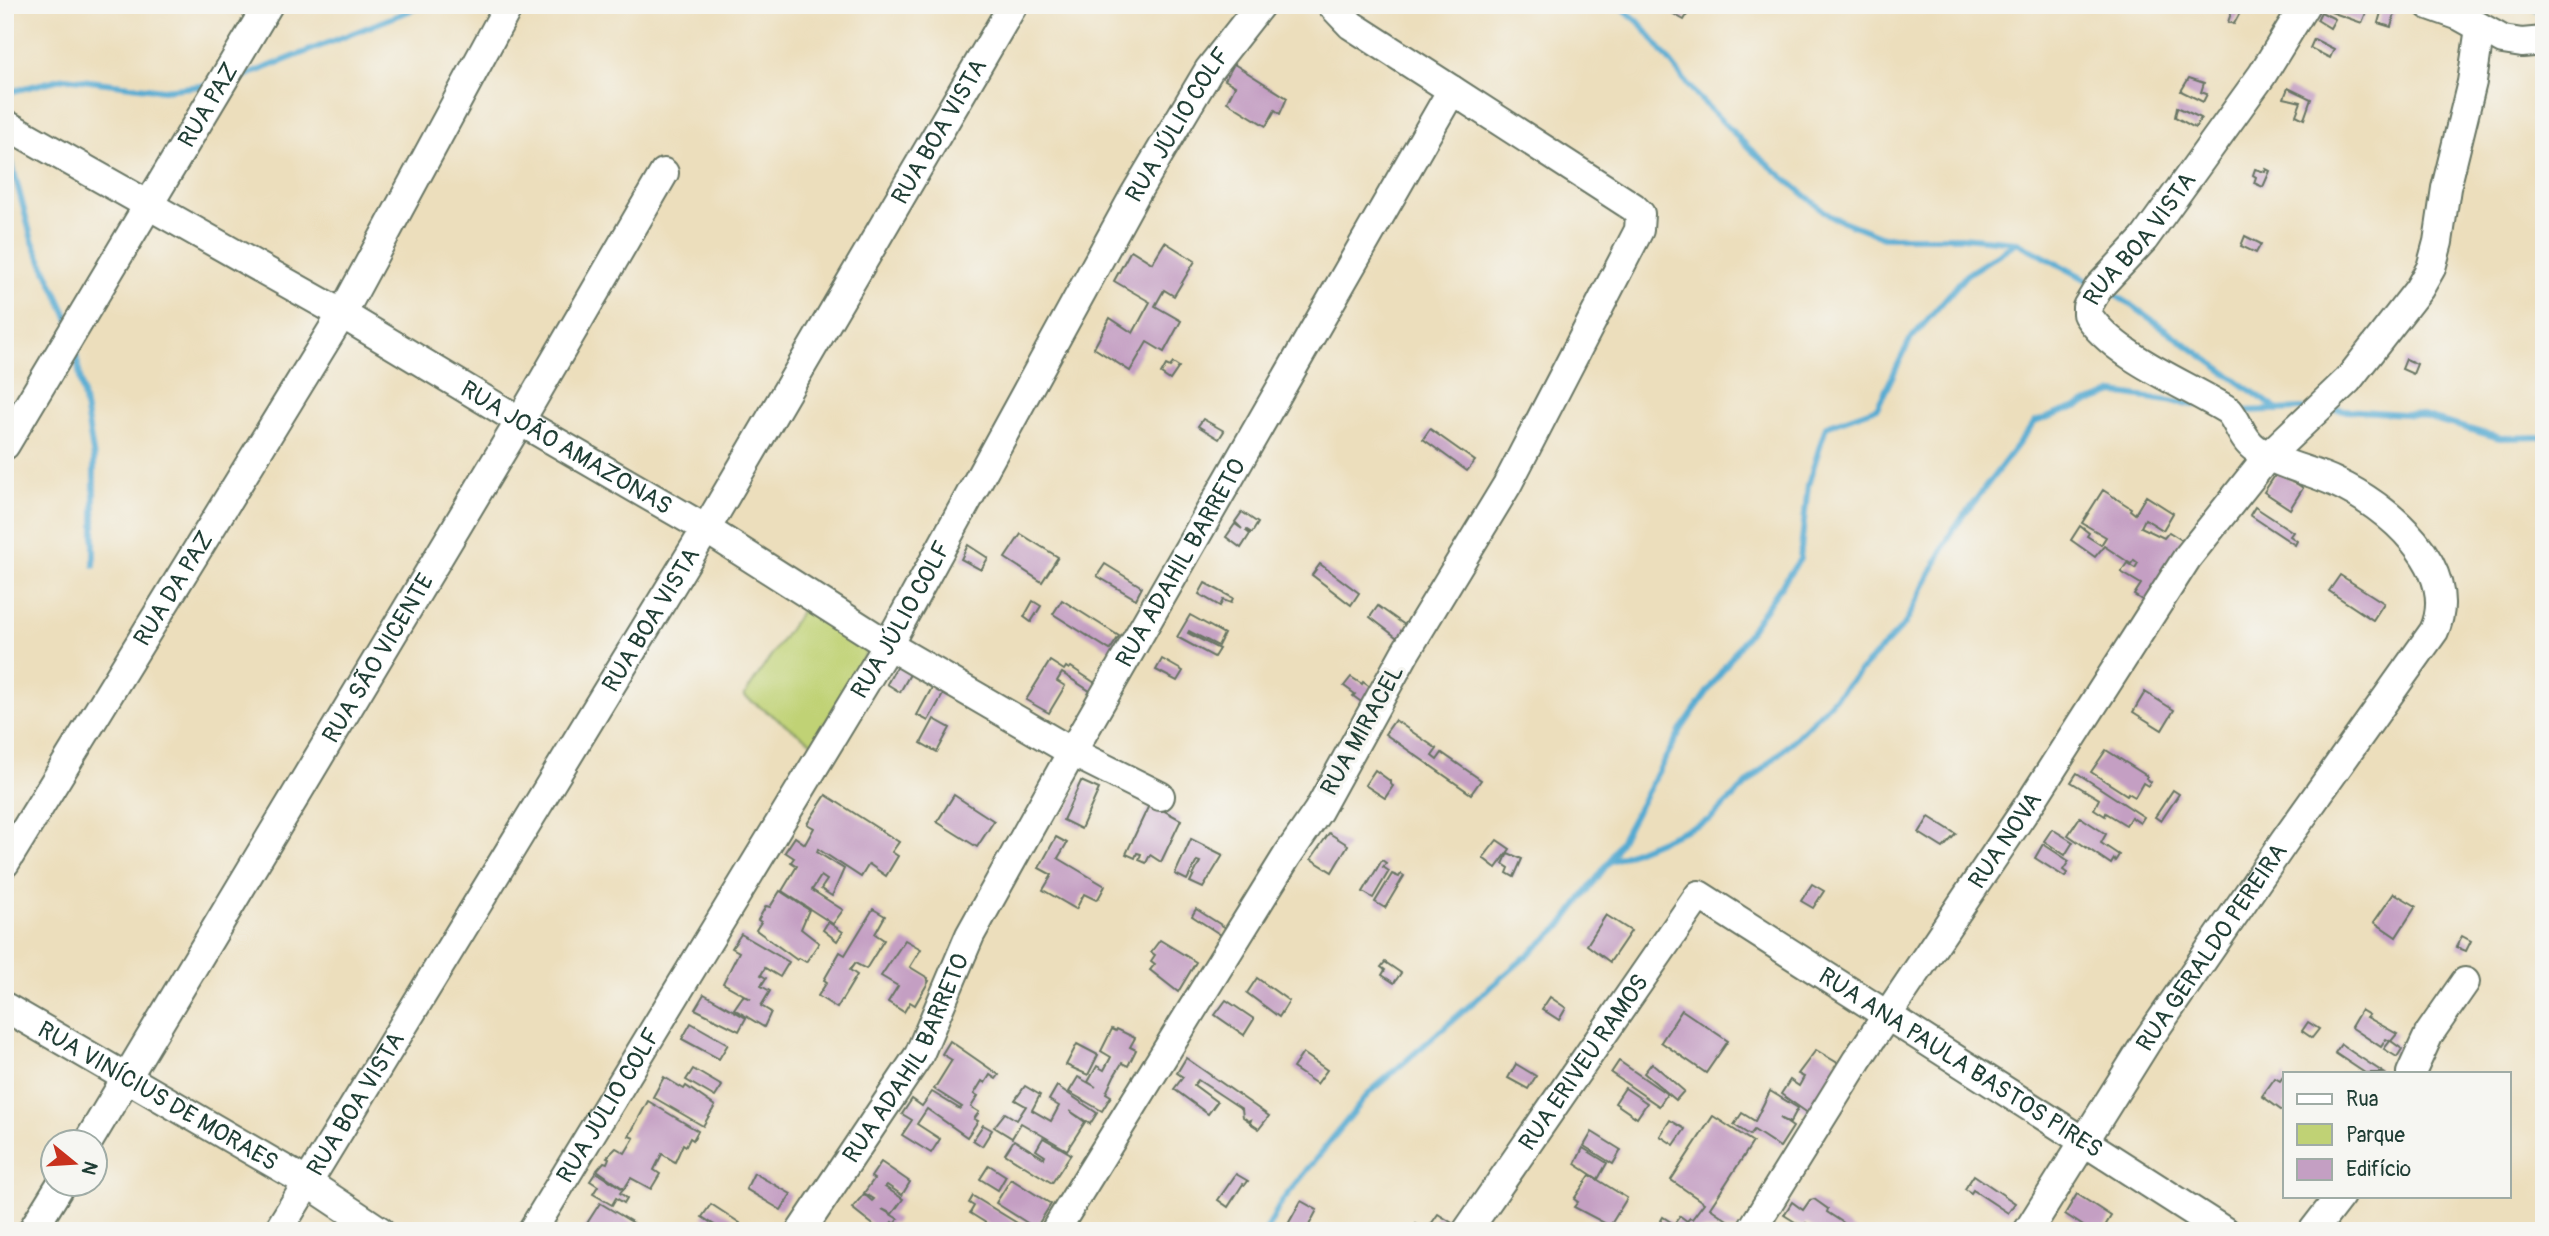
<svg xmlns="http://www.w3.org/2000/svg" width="2549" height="1236" viewBox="0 0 2549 1236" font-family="Pangolin,sans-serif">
  <rect width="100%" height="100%" fill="#f6f6f2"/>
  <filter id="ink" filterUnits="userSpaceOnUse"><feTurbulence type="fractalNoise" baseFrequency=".0143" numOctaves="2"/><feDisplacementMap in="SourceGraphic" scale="14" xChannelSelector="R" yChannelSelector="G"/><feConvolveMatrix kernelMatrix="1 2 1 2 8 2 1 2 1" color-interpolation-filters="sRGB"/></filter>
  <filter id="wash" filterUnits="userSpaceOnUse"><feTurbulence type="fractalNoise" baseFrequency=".00686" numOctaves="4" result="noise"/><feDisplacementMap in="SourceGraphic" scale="28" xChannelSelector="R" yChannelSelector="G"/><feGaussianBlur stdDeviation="1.57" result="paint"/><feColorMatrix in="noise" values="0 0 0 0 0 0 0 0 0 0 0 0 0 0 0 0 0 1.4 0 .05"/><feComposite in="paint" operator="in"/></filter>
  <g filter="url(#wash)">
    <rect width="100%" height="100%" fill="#ecdebc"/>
    <polygon fill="#c0d275" stroke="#708854" stroke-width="2" points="804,607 869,648 814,744 744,696"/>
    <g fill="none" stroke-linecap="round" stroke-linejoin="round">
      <g stroke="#55aad1" stroke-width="6">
        <polyline points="1618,5 1639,22 1697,96 1751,150 1830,216 1883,237 1962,237 2017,242"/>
        <polyline points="2532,5 2537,10"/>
        <polyline points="2544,62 2541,98 2544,133"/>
        <polyline points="235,80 424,5"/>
        <polyline points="5,93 65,78 163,90 210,85"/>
        <polyline points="5,138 32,240 69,320"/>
        <polyline points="2106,290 2130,304 2278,410"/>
        <polyline points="75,348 94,458 94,565"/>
        <polyline points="2331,409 2419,415 2500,438 2544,437"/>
        <polyline points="2240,411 2303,409"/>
        <polyline points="1609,862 1682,728 1800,559 1808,485 1826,426 1877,408 1910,340 1966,275 2017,242 2093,283"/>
        <polyline points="1266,1231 1282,1201 1370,1092 1561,926 1609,862 1709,820 1806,728 1905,624 1952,531 2035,422 2114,393 2195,405"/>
      </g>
    </g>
    <g id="blocks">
      <g fill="#c49fc3">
        <polygon points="1674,5 1693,5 1684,20 1670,12"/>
        <polygon points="2234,5 2253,5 2251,11 2243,7 2234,24 2228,22"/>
        <polygon points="2333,5 2353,5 2367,10 2362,23 2331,12"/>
        <polygon points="2382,9 2395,13 2391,27 2378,23"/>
        <polygon points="2321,12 2335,19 2330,28 2317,20"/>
        <polygon points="2314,39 2334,49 2330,58 2310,48"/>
        <polygon points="1234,64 1287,98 1280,114 1275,110 1266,126 1227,102 1235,86 1225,80"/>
        <polygon points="2189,78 2204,83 2201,92 2207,94 2203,102 2181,91"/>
        <polygon points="2288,88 2311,99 2304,119 2296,115 2301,102 2284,98"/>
        <polygon points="2177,107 2201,118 2195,128 2175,117"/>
        <polygon points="2255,169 2265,172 2266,169 2270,171 2263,187 2254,183 2256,177 2253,175"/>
        <polygon points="2245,236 2261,244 2256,253 2241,246"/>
        <polygon points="1165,242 1195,261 1174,296 1164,290 1155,306 1181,321 1164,352 1147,342 1130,371 1094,348 1110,318 1133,333 1150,302 1114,281 1131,250 1152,263"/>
        <polygon points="2406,359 2417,364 2413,374 2402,369"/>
        <polygon points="1173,363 1179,367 1170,380 1161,374 1166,365 1170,367"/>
        <polygon points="1203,419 1224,431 1219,439 1198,426"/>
        <polygon points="1430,429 1475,461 1467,471 1423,439"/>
        <polygon points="2278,471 2303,488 2290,509 2264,492"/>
        <polygon points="2103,490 2131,508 2130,510 2135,514 2146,496 2173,513 2163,530 2145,519 2141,527 2164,538 2169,532 2188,544 2148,604 2134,595 2141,584 2121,572 2127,563 2135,568 2138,563 2134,560 2131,564 2104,546 2095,557 2071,540 2080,526 2089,533 2087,536 2101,545 2106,537 2082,523"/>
        <polygon points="2255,507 2293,532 2290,536 2297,541 2295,545 2250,515"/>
        <polygon points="1242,512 1258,523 1252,533 1247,530 1246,531 1250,534 1241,548 1226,537 1235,524 1242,529 1235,522"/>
        <polygon points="1021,534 1058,557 1042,582 1005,558"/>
        <polygon points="968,545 988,558 981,570 961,559"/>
        <polygon points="1105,564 1142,587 1136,599 1097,576"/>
        <polygon points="1320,564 1359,593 1351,605 1312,575"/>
        <polygon points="2340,575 2384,603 2373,620 2329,591"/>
        <polygon points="1205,583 1233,598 1231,603 1223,600 1220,606 1199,594"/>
        <polygon points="1062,600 1119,636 1110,650 1053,614"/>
        <polygon points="1033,601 1041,606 1031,622 1024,617"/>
        <polygon points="1378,606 1409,628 1400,640 1370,617"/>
        <polygon points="1190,615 1224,634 1218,646 1189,631 1188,633 1219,649 1214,657 1177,637"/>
        <polygon points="901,659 914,667 900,692 887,684"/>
        <polygon points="1162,659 1183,671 1177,681 1156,670"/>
        <polygon points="1050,661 1064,670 1066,667 1069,669 1071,667 1098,685 1093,693 1062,673 1057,681 1065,686 1049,713 1026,700"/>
        <polygon points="1351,677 1362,684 1363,682 1380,694 1371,709 1353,696 1355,694 1344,686"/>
        <polygon points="934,684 945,691 928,721 917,715"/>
        <polygon points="2145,692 2174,710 2162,730 2133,712"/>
        <polygon points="934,719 950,728 937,752 921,743"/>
        <polygon points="1395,720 1437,749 1432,756 1437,760 1442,753 1481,780 1471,794 1385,734"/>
        <polygon points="2106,750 2147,776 2146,778 2151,782 2148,786 2143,783 2135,797 2128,793 2127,795 2091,772"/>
        <polygon points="1375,770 1390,781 1390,784 1393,786 1385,798 1365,785"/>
        <polygon points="2077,773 2144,817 2140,823 2131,817 2126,825 2106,813 2105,816 2094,809 2099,799 2071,782"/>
        <polygon points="1081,781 1099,789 1081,829 1063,820"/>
        <polygon points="2173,790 2179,794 2161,821 2155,817"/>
        <polygon points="826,795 899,842 892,852 898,856 886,876 869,864 861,877 818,849 817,852 844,869 832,896 821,889 827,880 821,876 812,890 843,910 833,924 782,891 797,866 791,862 794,858 785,852 795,837 805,844 814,828 807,824"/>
        <polygon points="954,795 994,821 977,847 937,822"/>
        <polygon points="1150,803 1181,820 1161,862 1150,855 1146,863 1139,860 1141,854 1137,853 1135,858 1126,854"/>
        <polygon points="1929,817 1956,834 1943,848 1919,833"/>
        <polygon points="2080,817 2106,834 2101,843 2119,855 2115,861 2114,859 2111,864 2068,835"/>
        <polygon points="2052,829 2073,842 2065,855 2044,841"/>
        <polygon points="1329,833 1348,845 1332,872 1311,859"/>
        <polygon points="1056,837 1067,843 1058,858 1105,886 1098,899 1096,900 1084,894 1076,909 1043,890 1052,875 1039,868"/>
        <polygon points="1191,839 1223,855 1203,888 1190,882 1200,862 1197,861 1187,880 1175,874"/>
        <polygon points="1497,840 1510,849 1496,868 1483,858"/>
        <polygon points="2043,844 2069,861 2063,870 2067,873 2065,877 2035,858"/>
        <polygon points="1508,853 1522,859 1514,877 1507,873 1509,868 1503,864"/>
        <polygon points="1382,860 1386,863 1383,867 1389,871 1373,898 1363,892"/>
        <polygon points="1392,874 1399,877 1401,874 1404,876 1385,908 1375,902"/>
        <polygon points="1812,884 1824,891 1813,908 1801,901"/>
        <polygon points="780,891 809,910 801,929 819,943 806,962 799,958 797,960 756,930 761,922 758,920 766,906 770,907"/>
        <polygon points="2394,893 2416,906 2396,937 2374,922"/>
        <polygon points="873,909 885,916 875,934 884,940 866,969 855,963 850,970 857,975 837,1008 818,996 827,982 824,980 840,952 845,955"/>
        <polygon points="1196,909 1226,928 1221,935 1192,916"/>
        <polygon points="1606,915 1631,931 1610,962 1587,945"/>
        <polygon points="828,922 843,932 837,941 823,930"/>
        <polygon points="741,934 789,962 780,977 765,968 761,975 766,978 761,986 770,991 761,1006 771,1012 764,1027 734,1009 743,996 751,999 723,983 739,952 732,948"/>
        <polygon points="2462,936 2471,941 2466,951 2456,947"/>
        <polygon points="905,940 921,949 910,967 928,978 927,980 929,981 915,1005 910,1002 904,1012 888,1002 898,986 881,976"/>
        <polygon points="1160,940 1196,962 1178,992 1150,970 1155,964 1151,961 1155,955 1151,952"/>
        <polygon points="1385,962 1401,973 1394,983 1382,975 1385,970 1381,967"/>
        <polygon points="1257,978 1289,1001 1279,1017 1247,993"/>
        <polygon points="704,994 746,1018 739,1031 695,1009"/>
        <polygon points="1550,997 1566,1008 1559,1020 1542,1009"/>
        <polygon points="1226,1000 1254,1019 1244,1035 1215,1015"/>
        <polygon points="1682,1010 1728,1041 1706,1073 1661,1042"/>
        <polygon points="2361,1010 2369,1015 2367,1017 2397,1034 2391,1041 2402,1049 2397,1057 2384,1049 2390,1041 2386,1039 2381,1047 2351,1027"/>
        <polygon points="2308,1022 2319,1029 2312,1038 2302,1031"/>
        <polygon points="691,1023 728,1044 719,1059 682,1039"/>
        <polygon points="1112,1029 1116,1031 1117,1029 1135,1038 1130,1047 1136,1050 1128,1066 1122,1063 1114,1076 1106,1093 1111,1096 1102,1111 1069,1092 1078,1077 1096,1087 1088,1082 1097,1066 1104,1070 1111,1057 1101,1051"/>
        <polygon points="950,1041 999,1075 996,1079 990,1075 985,1083 982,1081 974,1094 978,1096 971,1107 979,1112 974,1119 978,1121 967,1137 927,1109 917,1124 940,1139 931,1153 902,1135 912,1120 902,1114 912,1099 922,1106 932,1092 960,1109 962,1107 934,1089 952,1060 942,1054"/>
        <polygon points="1077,1044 1098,1055 1088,1075 1066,1065"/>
        <polygon points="2341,1044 2352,1052 2384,1073 2365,1073 2335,1053"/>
        <polygon points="1816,1050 1846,1068 1809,1114 1781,1094 1790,1080 1799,1086 1804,1077 1798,1074"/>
        <polygon points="1303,1053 1327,1070 1317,1084 1293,1068"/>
        <polygon points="1186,1058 1269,1116 1259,1129 1250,1123 1251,1120 1249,1121 1243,1117 1242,1109 1198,1080 1194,1085 1217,1102 1208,1114 1174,1089 1183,1077 1177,1073"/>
        <polygon points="1619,1061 1667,1094 1659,1106 1611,1073"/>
        <polygon points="1652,1063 1684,1091 1676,1100 1644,1073"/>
        <polygon points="1516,1064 1536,1076 1528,1089 1508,1078"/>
        <polygon points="693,1069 722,1086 715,1097 686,1080"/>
        <polygon points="2285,1074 2285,1113 2262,1096 2275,1078 2280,1081"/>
        <polygon points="664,1077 684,1089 686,1086 715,1106 703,1126 653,1097"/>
        <polygon points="1025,1086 1040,1095 1032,1110 1051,1121 1059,1106 1049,1100 1057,1086 1097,1113 1090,1124 1070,1111 1085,1122 1067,1150 1021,1123 1012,1138 994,1127 1005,1113 1017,1120 1026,1106 1015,1100"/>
        <polygon points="1625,1088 1647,1103 1637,1118 1615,1103"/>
        <polygon points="1770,1091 1798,1108 1790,1123 1780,1118 1793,1127 1780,1147 1754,1130 1750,1135 1734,1125 1742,1113 1755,1121"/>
        <polygon points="648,1101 698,1131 693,1140 690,1138 686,1146 683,1144 675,1162 662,1154 654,1170 660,1174 651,1189 631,1178 624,1189 597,1170 604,1162 607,1163 609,1158 607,1157 616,1148 625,1153 634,1138 629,1136"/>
        <polygon points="1713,1116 1753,1142 1710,1208 1740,1229 1655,1231 1663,1217 1674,1224 1680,1216 1687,1221 1690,1218 1692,1219 1704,1203 1671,1180"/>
        <polygon points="1670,1120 1685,1129 1674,1145 1660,1136"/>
        <polygon points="983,1125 992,1130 982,1146 973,1140"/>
        <polygon points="1592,1132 1621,1150 1613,1164 1584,1146"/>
        <polygon points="1043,1138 1071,1154 1052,1183 1005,1154 1014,1140 1044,1158 1045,1156 1036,1150"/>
        <polygon points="1583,1148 1607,1163 1598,1179 1575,1164"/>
        <polygon points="881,1162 910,1182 902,1195 887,1185 885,1187 903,1199 892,1214 882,1209 898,1219 894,1224 892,1222 884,1231 881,1231 852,1208 864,1194 872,1201 874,1199 864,1193 874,1179 871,1177"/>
        <polygon points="989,1165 1006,1176 998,1190 980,1179"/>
        <polygon points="596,1172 623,1189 620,1193 627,1198 624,1203 616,1198 612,1205 593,1194 598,1186 590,1181"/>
        <polygon points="754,1173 791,1194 781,1210 746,1189"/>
        <polygon points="1236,1174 1248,1181 1245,1185 1243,1184 1228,1207 1218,1200"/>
        <polygon points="1590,1175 1627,1198 1610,1226 1574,1207 1578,1202 1574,1199"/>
        <polygon points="1974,1175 2015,1203 2008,1213 1973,1190 1971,1193 1965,1189"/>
        <polygon points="1011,1179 1051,1204 1034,1231 1027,1228 1029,1224 996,1203"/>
        <polygon points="2077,1194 2111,1216 2102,1231 2091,1231 2065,1214"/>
        <polygon points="973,1196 1027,1229 1026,1231 999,1231 970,1213 974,1206 969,1203"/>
        <polygon points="1814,1199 1828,1209 1827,1212 1856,1231 1818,1231 1806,1223 1803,1227 1784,1215 1792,1202 1803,1210 1810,1200"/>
        <polygon points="1301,1201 1317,1210 1306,1231 1291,1231 1287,1226"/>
        <polygon points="600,1203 647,1231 589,1231 584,1228"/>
        <polygon points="711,1204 740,1223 736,1231 724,1231 702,1217"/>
        <polygon points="1438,1214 1457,1226 1453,1231 1412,1231 1416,1224 1427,1230"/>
      </g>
    </g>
  </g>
  <g filter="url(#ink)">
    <use href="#blocks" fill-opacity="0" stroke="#677564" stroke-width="2"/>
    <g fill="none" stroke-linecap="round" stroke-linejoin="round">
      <defs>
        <g id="minor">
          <polyline points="1332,5 1351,25 1452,90"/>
          <polyline points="2429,5 2460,16 2503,40 2522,43 2544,41"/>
          <path id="s1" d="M 5,124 L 342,314 L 520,421 L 706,529 L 888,645 L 1072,752 L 1160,796"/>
          <path id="s2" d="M 5,445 L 268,5"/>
          <path id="s3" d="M 5,863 L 342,314 L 509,5"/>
          <path id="s4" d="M 5,1007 L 308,1183 L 380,1231"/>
          <polyline points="2411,1073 2429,1034 2465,982"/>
          <path id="s5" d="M 88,1142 L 520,421 L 664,173"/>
          <polyline points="32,1231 61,1184"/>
          <path id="s6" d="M 278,1231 L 706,529 L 1013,5"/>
          <path id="s7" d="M 532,1231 L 888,645 L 1134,196 L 1209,70 L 1260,5"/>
          <path id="s8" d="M 801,1231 L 919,1055 L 970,935 L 1072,752 L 1452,90 L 1633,207 L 1640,214 L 1639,230 L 1507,485 L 1405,653 L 1318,811 L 1287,856 L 1055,1231"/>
          <path id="s9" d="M 1467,1231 L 1699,895 L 2224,1231"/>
          <path id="s10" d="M 1751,1231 L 1857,1060 L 2034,797 L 2187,558 L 2268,456 L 2348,380 L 2419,289 L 2431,268 L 2438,242 L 2446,188 L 2472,82 L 2480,28"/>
          <path id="s11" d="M 2028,1231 L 2147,1041 L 2284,842 L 2434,631 C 2462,568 2386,505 2335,482 C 2310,470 2279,465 2256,449 C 2242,440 2239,423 2229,411 C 2186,384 2114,357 2087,314 L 2087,307 L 2099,287 L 2144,239 L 2262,75 L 2305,5"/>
          <polyline points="2313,1231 2340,1196"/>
        </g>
      </defs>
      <use href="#minor" stroke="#677564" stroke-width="32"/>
      <use href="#minor" stroke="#fff" stroke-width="28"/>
    </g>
  </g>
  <g text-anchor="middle" stroke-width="7" stroke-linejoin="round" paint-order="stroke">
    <g font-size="24" fill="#1f3d34" stroke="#f6f6f2">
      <text dy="8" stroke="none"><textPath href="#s2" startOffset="396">RUA PAZ</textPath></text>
      <text dy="8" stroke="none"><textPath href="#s7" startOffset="1281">RUA JÚLIO COLF</textPath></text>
      <text dy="8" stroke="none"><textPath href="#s6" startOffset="1283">RUA BOA VISTA</textPath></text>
      <text dy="8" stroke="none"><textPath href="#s11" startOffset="1321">RUA BOA VISTA</textPath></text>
      <text dy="8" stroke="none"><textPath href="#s1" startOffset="648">RUA JOÃO AMAZONAS</textPath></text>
      <text dy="8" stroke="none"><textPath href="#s8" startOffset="770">RUA ADAHIL BARRETO</textPath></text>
      <text dy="8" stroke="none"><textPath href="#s3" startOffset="322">RUA DA PAZ</textPath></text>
      <text dy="8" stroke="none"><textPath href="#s7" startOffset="714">RUA JÚLIO COLF</textPath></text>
      <text dy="8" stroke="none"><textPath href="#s6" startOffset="716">RUA BOA VISTA</textPath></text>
      <text dy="8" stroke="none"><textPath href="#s5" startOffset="564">RUA SÃO VICENTE</textPath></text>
      <text transform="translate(1362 730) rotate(-61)" y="8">RUA MIRACEL</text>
      <text dy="8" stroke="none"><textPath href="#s10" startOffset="466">RUA NOVA</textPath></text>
      <text dy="8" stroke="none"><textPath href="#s11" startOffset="338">RUA GERALDO PEREIRA</textPath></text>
      <text dy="8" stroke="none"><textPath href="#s8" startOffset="203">RUA ADAHIL BARRETO</textPath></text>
      <text dy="8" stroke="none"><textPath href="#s9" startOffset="205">RUA ERIVEU RAMOS</textPath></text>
      <text dy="8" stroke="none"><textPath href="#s9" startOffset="719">RUA ANA PAULA BASTOS PIRES</textPath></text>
      <text dy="8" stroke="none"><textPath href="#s4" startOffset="177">RUA VINÍCIUS DE MORAES</textPath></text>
      <text dy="8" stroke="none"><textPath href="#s6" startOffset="149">RUA BOA VISTA</textPath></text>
      <text dy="8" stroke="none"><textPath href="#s7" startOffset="147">RUA JÚLIO COLF</textPath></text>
    </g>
  </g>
  <rect width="2549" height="1236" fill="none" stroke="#f6f6f2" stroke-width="28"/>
  <rect x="2283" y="1072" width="228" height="126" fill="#f6f6f2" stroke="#a0aca6" stroke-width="2"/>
  <rect x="2297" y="1094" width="35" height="10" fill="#ffffff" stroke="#a0aca6" stroke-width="2"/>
  <text x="2346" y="1106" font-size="21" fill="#1f3d34">Rua</text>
  <rect x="2297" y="1124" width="35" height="21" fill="#c0d275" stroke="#a0aca6" stroke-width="2"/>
  <text x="2346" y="1142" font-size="21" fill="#1f3d34">Parque</text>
  <rect x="2297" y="1159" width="35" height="21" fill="#c49fc3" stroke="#a0aca6" stroke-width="2"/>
  <text x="2346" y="1176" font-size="21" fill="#1f3d34">Edifício</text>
  <g transform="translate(74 1163) rotate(108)"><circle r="33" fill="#f6f6f2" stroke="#a0aca6" stroke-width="2"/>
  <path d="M0-5L12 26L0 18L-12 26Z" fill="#c8321e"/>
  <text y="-10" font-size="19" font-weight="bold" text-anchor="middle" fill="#1f3d34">N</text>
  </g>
</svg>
